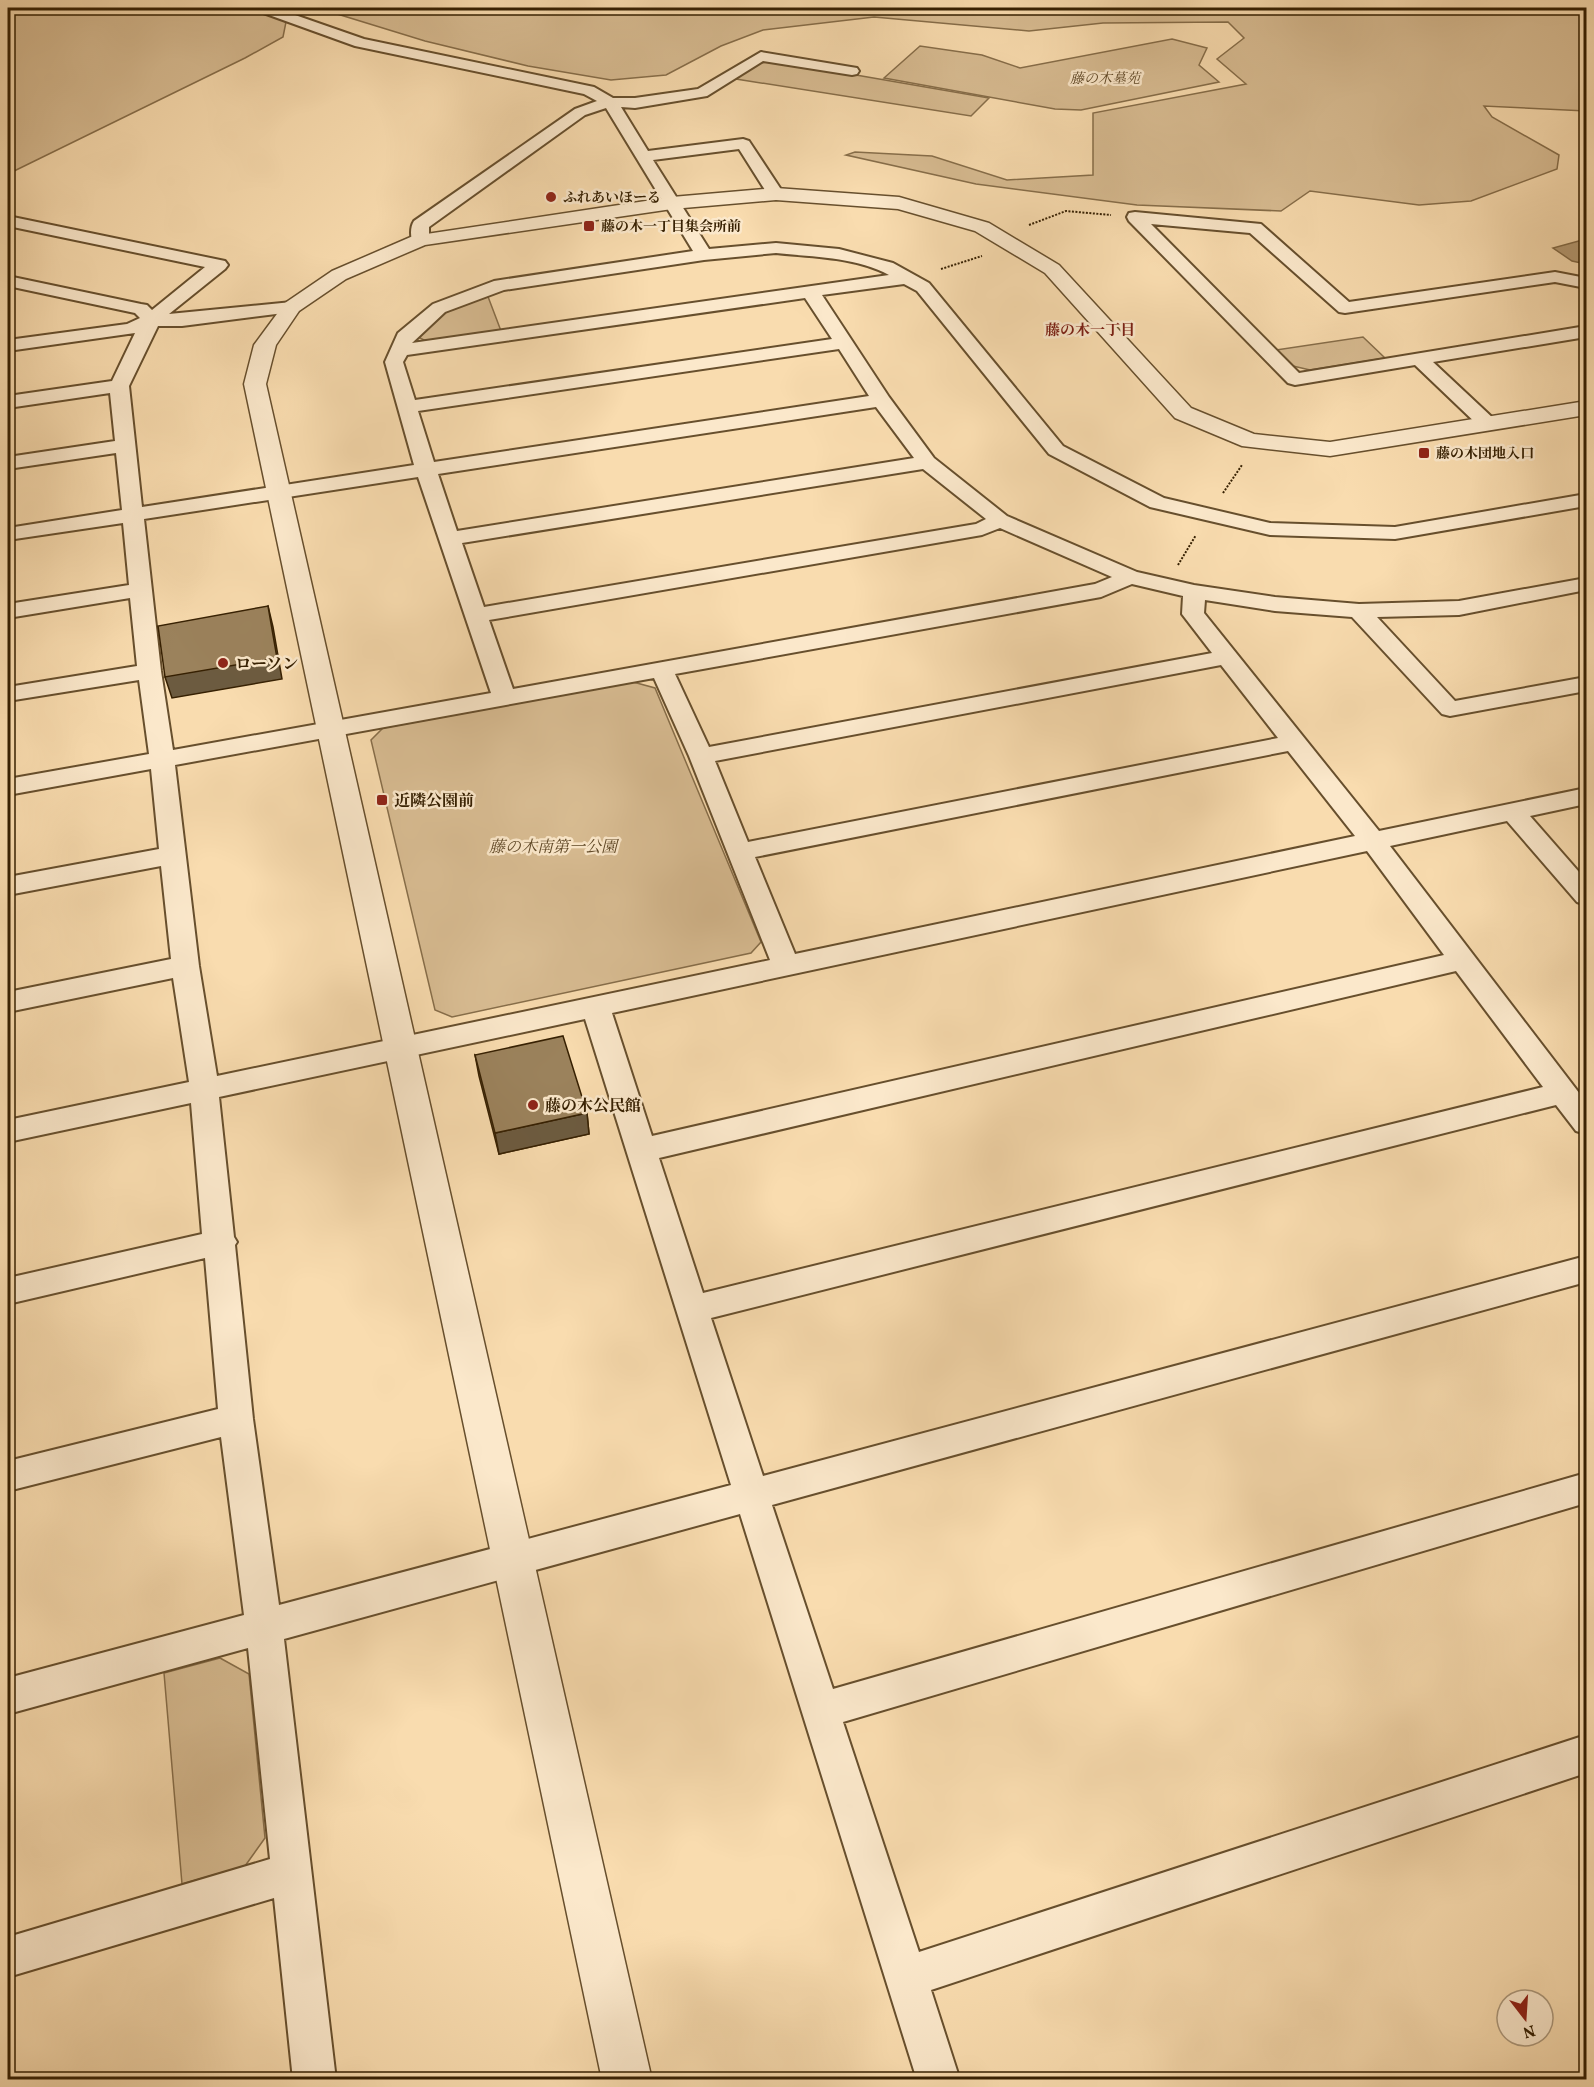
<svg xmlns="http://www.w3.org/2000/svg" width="1594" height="2087" viewBox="0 0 1594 2087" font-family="Vollkorn,'Noto Serif JP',serif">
  <rect width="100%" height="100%" fill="#f9dcaf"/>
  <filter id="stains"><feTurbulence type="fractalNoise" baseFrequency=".00333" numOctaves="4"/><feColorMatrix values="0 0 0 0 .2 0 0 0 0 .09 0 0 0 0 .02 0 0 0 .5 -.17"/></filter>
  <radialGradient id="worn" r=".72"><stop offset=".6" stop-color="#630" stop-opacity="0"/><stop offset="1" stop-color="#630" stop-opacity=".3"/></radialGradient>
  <g fill="#d8bc92" stroke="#876e4a" stroke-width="1.5">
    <polygon points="8,8 255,8 286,22 283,37 245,58 8,174"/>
    <polygon points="324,8 1586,8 1586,111 1484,106 1492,117 1559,155 1557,169 1471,201 1419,205 1310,191 1281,211 1137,205 976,184 846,155 855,152 932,156 1007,180 1093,175 1093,113 1246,84 1217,59 1244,38 1228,22 1103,23 1029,31 874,17 763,30 721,46 666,75 611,80 528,66 425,41 334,13"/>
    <polygon points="1172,39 1207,48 1199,65 1219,82 1081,110 1055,109 884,78 920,46 982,55 1020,68"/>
    <polygon points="775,61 989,98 971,116 736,79 759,63"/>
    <path d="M 487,294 L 501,331 L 426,341 L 416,336 C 436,314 460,305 487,294 Z"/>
    <polygon points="1363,337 1385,358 1310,370 1293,366 1276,350"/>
    <polygon points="633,682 655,688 761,942 751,953 452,1017 435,1010 371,740 383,728"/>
    <polygon points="220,1658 249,1674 265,1838 245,1866 182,1884 164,1673"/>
  </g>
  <polygon fill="#b79c74" stroke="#836a46" stroke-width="1.5" points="1586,239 1586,264 1572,261 1553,248"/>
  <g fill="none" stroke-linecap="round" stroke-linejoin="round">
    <defs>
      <g id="minor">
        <path d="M 256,8 L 275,8 L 364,39 L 594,87 L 613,98 L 635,98 L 698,89 L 761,52 L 857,68 L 859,71 L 857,74 L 852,75 L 763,61 L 707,96 L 635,108 L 621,107 L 648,151 L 743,139 L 749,141 L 784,194 L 782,198 L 770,198 L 739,149 L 653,160 L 709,249 L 776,243 L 839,249 L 893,263 L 929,283 L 1063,446 L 1164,498 L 1270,523 L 1395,527 L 1586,494 L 1586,506 L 1395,539 L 1270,535 L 1150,507 L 1049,454 L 917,291 L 904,284 L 822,295 L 889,397 L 934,458 L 1007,516 L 1137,572 L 1194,585 L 1275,597 L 1359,604 L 1459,601 L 1586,578 L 1586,590 L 1459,615 L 1377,617 L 1455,701 L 1586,677 L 1586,691 L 1450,716 L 1442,714 L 1352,617 L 1275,611 L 1205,600 L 1204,613 L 1379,831 L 1586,788 L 1586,804 L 1530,816 L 1586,880 L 1586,905 L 1577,902 L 1507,821 L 1390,846 L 1586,1102 L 1586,1134 L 1576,1131 L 1556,1105 L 711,1318 L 763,1476 L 1586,1256 L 1586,1282 L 772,1505 L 833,1689 L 1586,1473 L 1586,1503 L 843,1722 L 919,1952 L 1586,1735 L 1586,1773 L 931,1990 L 960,2080 L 917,2080 L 740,1514 L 284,1639 L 336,2080 L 293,2080 L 274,1898 L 8,1977 L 8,1937 L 270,1859 L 248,1648 L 8,1714 L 8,1678 L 244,1615 L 221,1437 L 8,1491 L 8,1461 L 218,1409 L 205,1258 L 8,1304 L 8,1278 L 202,1234 L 191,1103 L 8,1142 L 8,1120 L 189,1082 L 173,978 L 8,1012 L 8,992 L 171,959 L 161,866 L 8,895 L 8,877 L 159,849 L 151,769 L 8,795 L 8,779 L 149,754 L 139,680 L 8,701 L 8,687 L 137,666 L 130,598 L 8,618 L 8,604 L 129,585 L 123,523 L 8,540 L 8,528 L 122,510 L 116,453 L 8,469 L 8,457 L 115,441 L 110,393 L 8,408 L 8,396 L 112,381 L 135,333 L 8,351 L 8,340 L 127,324 L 140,318 L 135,313 L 8,286 L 8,276 L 141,304 L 147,305 L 152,310 L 205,267 L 8,226 L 8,216 L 225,261 L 228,265 L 225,269 L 169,314 L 292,302 L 298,303 L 301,307 L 298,311 L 292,312 L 182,326 L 158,326 L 129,386 L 142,507 L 414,465 L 385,362 L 398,333 L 433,304 L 494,281 L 693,251 L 606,108 L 585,115 L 429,227 L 429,240 L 426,244 L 414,244 C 410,238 410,227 414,221 L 575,109 L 597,101 L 584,94 L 355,46 L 258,11 ZM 776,253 C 813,257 856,257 889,275 L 412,343 L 445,312 L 504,290 L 704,260 ZM 805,298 L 832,339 L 415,400 L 403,362 L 407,355 ZM 839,349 L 869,396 L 434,462 L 418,411 ZM 876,407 L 914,458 L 457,531 L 438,474 ZM 923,469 L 986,519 L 976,524 L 484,607 L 462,543 ZM 418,477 L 491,693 L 173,750 L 161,671 L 144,519 ZM 1000,528 L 1112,577 L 1095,584 L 513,689 L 489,620 L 982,535 ZM 1132,584 L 1183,596 L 1182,614 L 1212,653 L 709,747 L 675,674 L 1101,597 ZM 1221,665 L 1278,738 L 748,842 L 715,761 ZM 654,678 L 689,756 L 770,960 L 217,1076 L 199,966 L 175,765 ZM 1288,751 L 1355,836 L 795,954 L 755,857 ZM 1367,851 L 1444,955 L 652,1136 L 612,1013 ZM 1456,971 L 1543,1087 L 703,1293 L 659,1158 ZM 585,1019 L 731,1485 L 279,1605 L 253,1419 L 235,1245 L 237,1242 L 234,1237 L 219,1097 Z"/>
        <polygon points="1135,212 1261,224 1349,302 1555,272 1586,278 1586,288 1555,282 1345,313 1339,312 1250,233 1151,224 1299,373 1586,326 1586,337 1433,362 1495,420 1498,424 1495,428 1481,428 1415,365 1295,385 1288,383 1129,221 1127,217 1129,213"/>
      </g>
      <polygon id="tertiary" points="776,188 899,197 989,223 1059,265 1191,408 1254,434 1330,442 1586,401 1586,415 1330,456 1242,446 1175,418 1045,273 975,231 898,209 776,200 672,209 425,245 346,279 299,311 276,345 266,384 652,2080 602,2080 244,384 254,345 285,303 332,271 413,236 672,197"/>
    </defs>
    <use href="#minor" stroke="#674f2d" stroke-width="4"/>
    <use href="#tertiary" stroke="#674f2d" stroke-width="3"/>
    <g stroke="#362002" stroke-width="2" stroke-dasharray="2 1.5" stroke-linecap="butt">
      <polyline points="1029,225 1066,211 1111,215"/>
      <polyline points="941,269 982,256"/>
      <polyline points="1223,493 1242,465"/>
      <polyline points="1178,565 1196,535"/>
    </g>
    <use href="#minor" fill="#fbe8cb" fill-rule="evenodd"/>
    <use href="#tertiary" fill="#fbe8cb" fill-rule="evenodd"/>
  </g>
  <polygon fill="#85704f" stroke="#362002" stroke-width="1.5" points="475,1055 587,1113 589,1134 499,1154 479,1076"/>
  <g fill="#6c5b40" stroke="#362002" stroke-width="1.5">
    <polygon points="268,606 273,627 282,679 172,698 165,677"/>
    <polygon points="587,1113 589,1134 499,1154 495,1133"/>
  </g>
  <g fill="#9b825c" stroke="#362002" stroke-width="1.5">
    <polygon points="268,606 277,658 165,677 158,626"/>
    <polygon points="563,1036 587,1113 495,1133 475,1055"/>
  </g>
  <g fill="#8f2418" stroke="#fbe8cb" stroke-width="2">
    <circle cx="551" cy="197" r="6"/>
    <rect x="583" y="220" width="12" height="12" rx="3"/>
    <rect x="1418" y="447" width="12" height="12" rx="3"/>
    <circle cx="223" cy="663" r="6"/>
    <rect x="376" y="794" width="12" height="12" rx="3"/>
    <circle cx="533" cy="1105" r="6"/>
  </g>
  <g text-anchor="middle" stroke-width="5" stroke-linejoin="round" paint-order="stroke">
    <g font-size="14" font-style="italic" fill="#5e4726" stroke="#fbe8cb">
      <text x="1105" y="83">藤の木墓苑</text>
    </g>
    <g font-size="14" font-weight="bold" fill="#362002" stroke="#fbe8cb" text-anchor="start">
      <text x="563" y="202">ふれあいほーる</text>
      <text x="601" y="231">藤の木一丁目集会所前</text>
      <text x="1436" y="458">藤の木団地入口</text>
    </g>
    <g font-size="15" font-weight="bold" fill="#7a1f14" stroke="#fbe8cb">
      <text x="1090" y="335">藤の木一丁目</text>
    </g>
    <g font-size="16" font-weight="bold" fill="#362002" stroke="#fbe8cb" text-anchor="start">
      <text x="235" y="669">ローソン</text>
      <text x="394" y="806">近隣公園前</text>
      <text x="545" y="1111">藤の木公民館</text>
    </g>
    <g font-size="16" font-style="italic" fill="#5e4726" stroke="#fbe8cb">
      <text x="553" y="852">藤の木南第一公園</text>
    </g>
  </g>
  <rect width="1594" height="2087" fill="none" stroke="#f9dcaf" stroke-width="30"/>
  <rect x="9" y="9" width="1576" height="2069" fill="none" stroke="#362002" stroke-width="3"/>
  <rect x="15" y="15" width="1564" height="2057" fill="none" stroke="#362002" stroke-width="1.5"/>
  <g transform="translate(1525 2018) rotate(163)"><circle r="28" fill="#fbe8cb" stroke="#ac987b" stroke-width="1.5"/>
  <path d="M0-4.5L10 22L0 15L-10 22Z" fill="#8f2418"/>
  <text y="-9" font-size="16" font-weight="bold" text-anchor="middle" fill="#362002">N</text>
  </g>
  <rect width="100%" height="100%" filter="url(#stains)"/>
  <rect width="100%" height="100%" fill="url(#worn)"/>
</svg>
